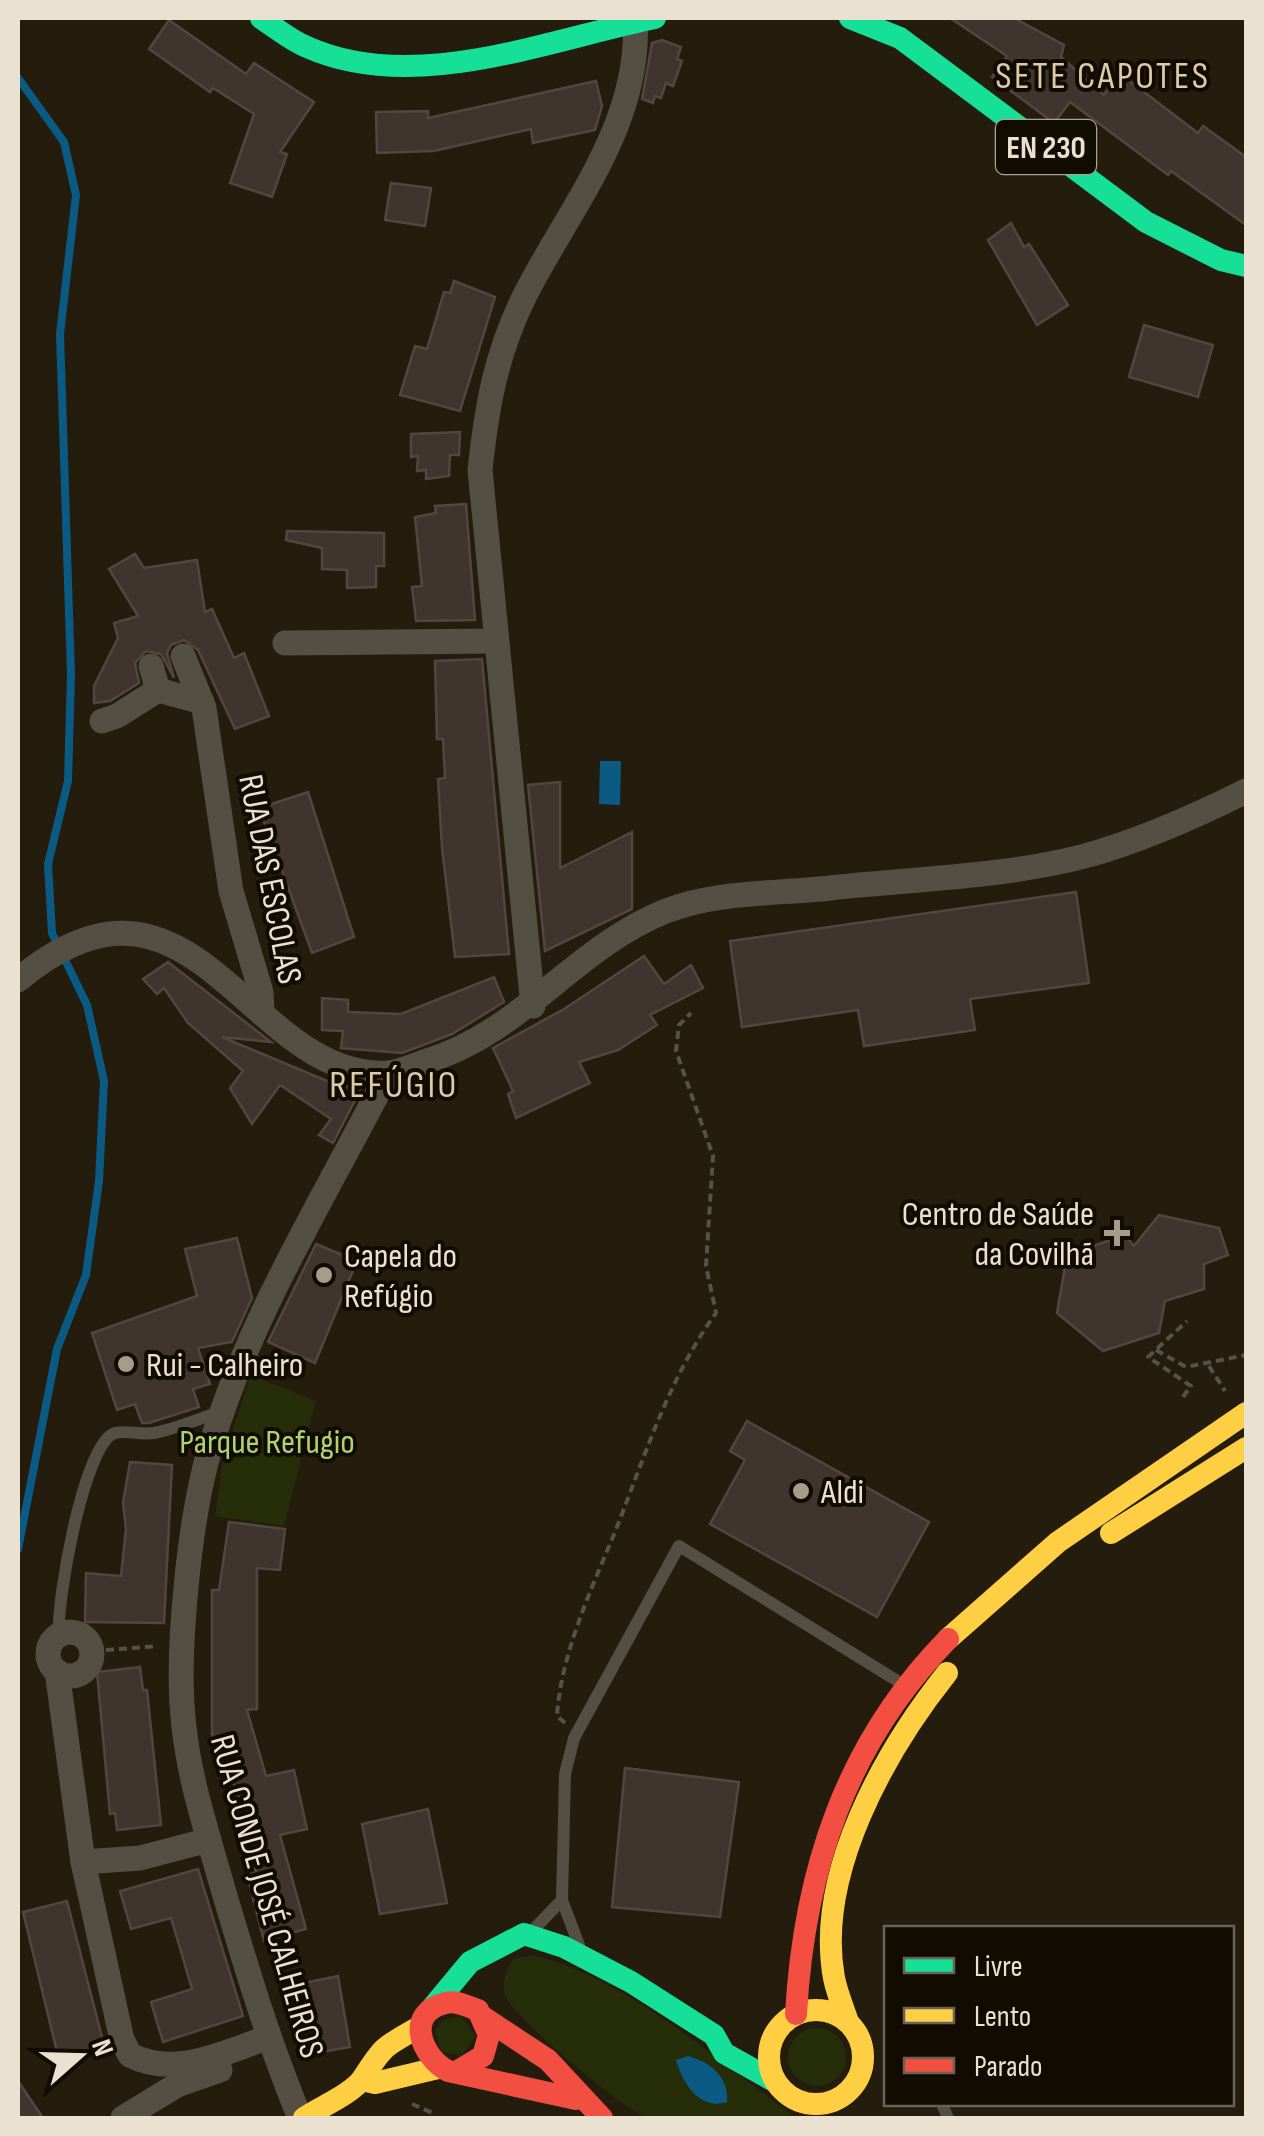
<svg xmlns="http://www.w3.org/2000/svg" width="1264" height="2136" viewBox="0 0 1264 2136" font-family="'Sofia Sans Condensed',sans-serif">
  <rect width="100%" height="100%" fill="#241c0c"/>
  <g fill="#252e09">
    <polygon points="250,1375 316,1401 284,1526 215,1516 222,1466"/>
    <path d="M 533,1955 C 631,1980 716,2060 796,2118 C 754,2118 688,2126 649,2118 C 629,2115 510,2015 505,1995 C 501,1981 507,1971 513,1959 Z"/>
    <polygon points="461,2016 476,2036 461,2056 441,2051 435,2031 443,2020"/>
    <circle cx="817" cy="2057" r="29"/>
  </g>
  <g fill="#0b5a84">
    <polygon points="600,761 621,761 620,805 599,804"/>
    <path d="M 688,2056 C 711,2062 729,2078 727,2102 C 699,2111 682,2082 676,2060 Z"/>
  </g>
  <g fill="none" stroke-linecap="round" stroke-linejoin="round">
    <polyline stroke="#0b5a84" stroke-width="8" points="18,78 64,142 76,195 60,334 71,675 68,781 48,864 52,933 87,1005 104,1081 99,1181 86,1275 57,1349 18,1549"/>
  </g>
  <g fill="#3f352e" stroke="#524740" stroke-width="2.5">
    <polygon points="950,18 1014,18 1064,45 1061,57 1104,95 1119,73 1198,133 1203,126 1246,157 1246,225 1171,171 1168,175 1070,102 1054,123 992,77 1007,56"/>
    <polygon points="169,20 246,74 254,63 314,102 280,152 287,154 272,197 230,183 254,114 213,88 210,92 149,49"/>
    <polygon points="662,40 681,47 677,59 682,61 673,86 666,83 661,98 655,96 653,103 642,99 652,43"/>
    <polygon points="596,81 602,106 595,130 533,143 531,129 434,151 377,153 376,112 428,111 428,118"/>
    <polygon points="391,183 431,188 425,226 385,220"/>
    <polygon points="1011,223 1024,247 1029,244 1068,305 1037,325 988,240"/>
    <polygon points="454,281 495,297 460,411 400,395 415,346 427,349 444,292 450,293"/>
    <polygon points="1144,325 1213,345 1198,397 1129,377"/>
    <polygon points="460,432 459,455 450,455 449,476 426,479 426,470 417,471 418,456 411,457 411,434"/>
    <polygon points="466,504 475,620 416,621 412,587 422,586 415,517 436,513 435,506"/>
    <polygon points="287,531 384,533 384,566 376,566 376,587 347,588 347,570 322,569 322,548 286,540"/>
    <polygon points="135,554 144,568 197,560 205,612 212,609 234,658 244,653 269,716 235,729 198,650 184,640 171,645 167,653 174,678 161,654 146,651 135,663 139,683 110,701 94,703 94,686 118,638 114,623 138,616 109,569"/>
    <polygon points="482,659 509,954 455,957 442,848 438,779 445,778 443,739 437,739 435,661"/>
    <polygon points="560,782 560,868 632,832 632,909 545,951 528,785"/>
    <polygon points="308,792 354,937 312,953 259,808"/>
    <polygon points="1076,892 1089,983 970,999 975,1030 864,1046 858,1010 742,1027 730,941"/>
    <polygon points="644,956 664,984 691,965 703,988 650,1015 657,1025 618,1050 579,1062 590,1083 516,1118 508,1094 513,1091 493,1048 564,1009"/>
    <polygon points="168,962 271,1042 222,1037 346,1089 348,1084 362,1087 333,1143 319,1135 331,1119 280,1085 252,1124 230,1088 243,1071 188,1023 164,988 157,994 143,979"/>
    <polygon points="494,977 504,1002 452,1034 402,1053 341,1048 343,1031 322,1030 322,998 348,1000 348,1012 401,1014"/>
    <polygon points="1159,1215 1219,1228 1228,1255 1204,1264 1204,1289 1165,1301 1159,1333 1103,1351 1057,1313 1067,1255 1125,1235 1134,1246"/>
    <polygon points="237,1238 252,1298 232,1342 198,1348 210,1384 193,1389 199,1407 149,1423 142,1423 135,1404 117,1410 92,1333 197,1296 185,1249"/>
    <polygon points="316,1244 357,1261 315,1363 268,1342"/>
    <polygon points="747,1421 929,1522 877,1617 710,1524 745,1460 730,1451"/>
    <polygon points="130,1462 172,1465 164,1623 85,1622 86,1573 121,1576 126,1529 123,1503"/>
    <polygon points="229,1522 285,1529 280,1570 257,1568 257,1709 247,1710 266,1776 294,1770 307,1829 280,1835 306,1929 264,1941 247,1875 256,1873 246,1820 242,1821 232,1777 227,1778 212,1736 212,1590 219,1590"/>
    <polygon points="140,1667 143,1690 147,1690 161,1825 117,1830 115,1813 110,1814 97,1672"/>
    <polygon points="625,1768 739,1782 720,1917 612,1907"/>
    <polygon points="428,1809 447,1903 380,1914 362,1824"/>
    <polygon points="198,1869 243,2016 163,2042 151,2002 192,1989 171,1918 131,1929 120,1891"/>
    <polygon points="67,1901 105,2049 59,2060 23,1912"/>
    <polygon points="338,1976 350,2047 315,2053 312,2037 300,2041 290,1986"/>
    <polygon points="18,2081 43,2118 18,2118"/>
  </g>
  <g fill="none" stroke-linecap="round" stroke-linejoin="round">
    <g stroke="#575248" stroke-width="4" stroke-dasharray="8 5" stroke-linecap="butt">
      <polyline points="1156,1350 1186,1367 1246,1355"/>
      <polyline points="1209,1366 1225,1391"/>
      <polyline points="1183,1397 1191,1386 1148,1357 1187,1321"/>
      <polyline points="106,1650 158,1646"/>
      <path d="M 565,1723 L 557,1716 C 561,1652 593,1586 617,1527 C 646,1453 669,1378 716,1313 L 706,1266 L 713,1156 L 676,1051 L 679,1025 L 691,1013"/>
      <polyline points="412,2104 435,2114"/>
    </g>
    <g stroke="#554e43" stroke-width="12">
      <path d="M 59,1635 C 56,1603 84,1442 115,1433 C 126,1430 141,1435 154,1433 C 176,1429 198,1419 220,1412"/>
      <polyline points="533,1930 562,1900"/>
      <polyline points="579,1945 562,1900 565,1774 574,1738 679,1546 904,1685"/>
      <polyline points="942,2104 948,2118"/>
    </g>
    <g stroke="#554e43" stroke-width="25">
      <polyline points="285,643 496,641"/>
      <polyline points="183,656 204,708 231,891 261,992 262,1011"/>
      <polyline points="151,666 158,690 202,702"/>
      <polyline points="102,721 117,716 158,690"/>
      <path d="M 18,980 C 194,833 248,1081 388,1073 C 399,1072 413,1066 424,1062 C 522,1033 575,947 666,911 C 718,891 775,894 830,888 C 913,879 1004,877 1085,856 C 1140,841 1196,816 1246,791"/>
      <path d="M 533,1006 L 480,470 C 487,405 496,353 526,293 C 571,206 642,122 635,18"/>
      <circle cx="70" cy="1654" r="22"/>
      <path d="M 57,1671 L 83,1862 L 122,2040 L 130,2055 C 175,2078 222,2053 267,2038"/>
      <polyline points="83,1862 140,1858 209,1840"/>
      <polyline points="123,2118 177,2085 220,2070"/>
      <path d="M 300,2118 C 269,2043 246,1967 223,1889 C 208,1836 190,1782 184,1727 C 175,1655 190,1511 212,1442 C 252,1312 327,1193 388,1073"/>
    </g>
    <g stroke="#16e098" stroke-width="22">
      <path d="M 261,18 C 276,28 290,40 307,47 C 414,95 547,40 655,18"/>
      <polyline points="850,18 900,38 1146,222 1221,260 1246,266"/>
      <polyline points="431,2009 470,1962 524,1934 564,1947 631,1982 714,2035 724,2053 774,2081"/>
    </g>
    <g stroke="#ffcf43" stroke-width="22">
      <polyline points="1111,1533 1246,1448"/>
      <polyline points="948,1639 1058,1542 1246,1413"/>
      <circle cx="816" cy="2057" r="47"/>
      <path d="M 848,2022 C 843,2007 837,1993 834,1978 C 815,1874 885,1751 947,1673"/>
      <polyline points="362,2080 375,2083 438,2068"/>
      <path d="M 304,2118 C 320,2107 352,2094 363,2078 C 384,2045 384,2047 419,2027"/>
    </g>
    <g stroke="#f24e42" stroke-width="22">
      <path d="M 796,2014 C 804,1871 846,1743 948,1639"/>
      <polyline points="483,2017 548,2060 602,2118"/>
      <path d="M 458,2071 L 483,2056 L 489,2035 L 478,2010 C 468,2007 456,2000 446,2003 C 404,2012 421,2057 448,2071 L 576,2099"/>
    </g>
  </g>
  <g fill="#a59c8c" stroke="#110b02" stroke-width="4">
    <path d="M1112 1218h10v10h10v10h-10v10h-10v-10h-10v-10h10z"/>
    <circle cx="324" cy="1275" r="10"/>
    <circle cx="126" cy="1364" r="10"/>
    <circle cx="801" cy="1491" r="10"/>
  </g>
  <g text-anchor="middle" stroke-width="8" stroke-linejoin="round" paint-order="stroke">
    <rect fill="#110b02" stroke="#aaa193" stroke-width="2.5" x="996" y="120" width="100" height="54" rx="8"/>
    <g font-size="32" font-weight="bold" fill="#ebe1d1">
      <text x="1046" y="158">EN 230</text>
    </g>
    <g font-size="35" fill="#ebe1d1" stroke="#110b02">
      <text transform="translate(271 879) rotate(79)" y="12">RUA DAS ESCOLAS</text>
      <text transform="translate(268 1896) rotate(74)" y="12">RUA CONDE JOSÉ CALHEIROS</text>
    </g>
    <g font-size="35" fill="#ebe1d1" stroke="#110b02" text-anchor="start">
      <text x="1094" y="1225" text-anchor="end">Centro de Saúde<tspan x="1094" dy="40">da Covilhã</tspan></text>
      <text x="344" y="1267">Capela do<tspan x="344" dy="40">Refúgio</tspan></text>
      <text x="146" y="1376">Rui - Calheiro</text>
      <text x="821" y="1503">Aldi</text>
    </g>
    <g font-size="35" fill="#afd36d" stroke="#110b02">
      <text x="267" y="1453">Parque Refugio</text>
    </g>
    <g font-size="38" letter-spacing="2.5" fill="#dccaa9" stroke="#110b02">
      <text x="1103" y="88">SETE CAPOTES</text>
      <text x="394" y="1097">REFÚGIO</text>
    </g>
  </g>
  <rect width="1264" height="2136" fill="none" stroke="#ebe1d1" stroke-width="40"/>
  <rect x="884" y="1926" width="350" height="180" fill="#110b02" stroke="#686155" stroke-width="2.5"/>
  <rect x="904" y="1958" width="50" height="15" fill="#16e098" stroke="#686155" stroke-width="2.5"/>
  <text x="974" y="1976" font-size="30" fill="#ebe1d1">Livre</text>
  <rect x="904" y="2008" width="50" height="15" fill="#ffcf43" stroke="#686155" stroke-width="2.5"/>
  <text x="974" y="2026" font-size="30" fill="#ebe1d1">Lento</text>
  <rect x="904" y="2058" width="50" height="15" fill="#f24e42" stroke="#686155" stroke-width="2.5"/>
  <text x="974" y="2076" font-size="30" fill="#ebe1d1">Parado</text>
  <g transform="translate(80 2056) rotate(70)" stroke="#110b02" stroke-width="8" paint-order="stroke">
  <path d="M0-8L18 38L0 25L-18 38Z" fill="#ebe1d1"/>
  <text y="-15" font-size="28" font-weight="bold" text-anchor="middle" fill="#ebe1d1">N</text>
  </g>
</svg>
